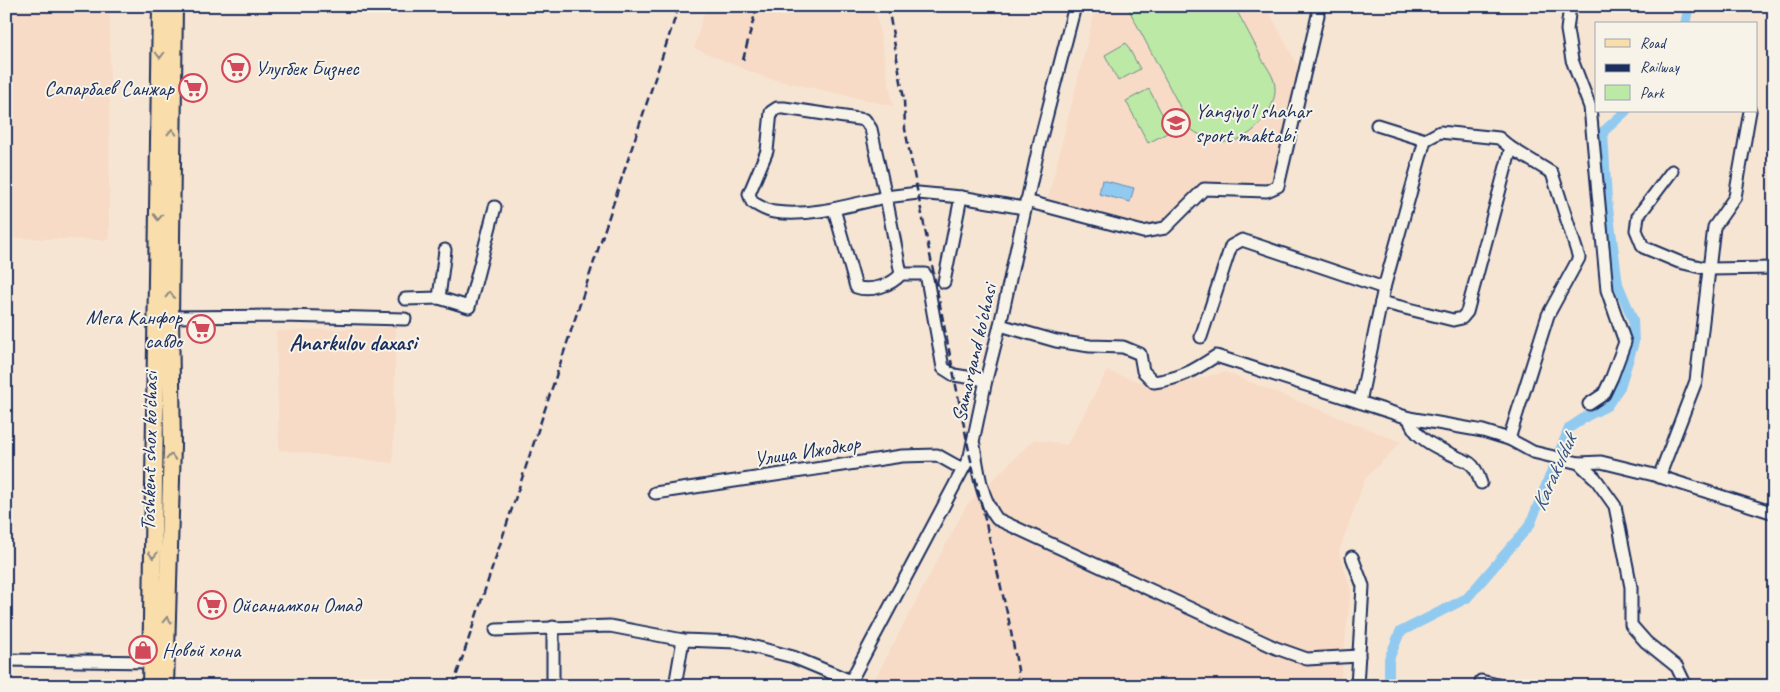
<svg xmlns="http://www.w3.org/2000/svg" width="1780" height="692" viewBox="0 0 1780 692" font-family="Caveat,sans-serif">
  <rect width="100%" height="100%" fill="#f7e5d4"/>
  <filter id="ink" filterUnits="userSpaceOnUse"><feTurbulence type="fractalNoise" baseFrequency=".02" numOctaves="2"/><feDisplacementMap in="SourceGraphic" scale="10" xChannelSelector="R" yChannelSelector="G"/><feConvolveMatrix kernelMatrix="1 2 1 2 8 2 1 2 1" color-interpolation-filters="sRGB"/></filter>
  <g filter="url(#ink)">
    <g fill="#f7dbc6">
      <polygon points="6,6 110,6 109,240 6,238"/>
      <polygon points="706,6 875,6 893,106 763,77 694,48"/>
      <polygon points="1096,6 1266,6 1299,68 1273,178 1267,185 1200,183 1166,218 1156,224 1143,226 1048,198"/>
      <polygon points="396,327 393,463 279,450 276,331"/>
      <polygon points="1107,371 1160,388 1225,372 1401,442 1365,479 1339,552 1351,590 1340,686 871,686 966,506 1034,439 1067,445"/>
    </g>
    <g fill="#bce9a6" stroke="#6c8c82">
      <path d="M 1127,6 L 1234,6 C 1244,24 1254,42 1263,61 C 1267,67 1272,74 1274,81 C 1281,106 1253,140 1228,142 C 1215,143 1202,137 1192,130 Z"/>
      <polygon points="1126,43 1140,69 1118,81 1105,55"/>
      <polygon points="1149,89 1171,131 1148,143 1126,101"/>
    </g>
    <polygon fill="#91caf0" stroke="#628cb6" points="1102,180 1134,188 1130,202 1099,194"/>
    <g fill="none" stroke-linecap="round" stroke-linejoin="round">
      <g stroke="#91caf0" stroke-width="10">
        <polyline points="1685,24 1689,6"/>
        <polyline points="1389,686 1389,659 1400,632 1467,598 1530,525 1569,428 1587,416 1607,406 1620,387 1634,342 1633,320 1618,284 1607,200 1603,132 1626,111"/>
      </g>
      <defs>
        <g id="street">
          <polyline points="1570,6 1567,30 1572,60 1590,107 1607,290 1625,342 1612,377 1604,394 1589,404"/>
          <path d="M 777,108 L 784,108 L 865,120 L 871,129 L 886,197 C 850,205 811,217 774,212 C 766,211 759,206 752,202 L 749,194 L 767,151 L 771,112 Z"/>
          <polyline points="1377,125 1425,140 1440,132 1499,138 1511,148 1552,173 1579,258 1548,315 1509,439"/>
          <polyline points="1672,171 1638,216 1636,230 1643,247 1679,262 1709,269 1774,268"/>
          <polyline points="1026,201 1143,232 1165,228 1204,189 1267,191 1278,186 1318,15 1317,6"/>
          <path d="M 834,209 L 856,287 C 870,292 891,286 901,274 L 886,197 L 918,193 L 961,197 L 1024,208"/>
          <polyline points="445,250 439,298 469,307 495,207"/>
          <polyline points="901,274 925,274 927,279 943,368 954,375 986,380"/>
          <polyline points="944,282 961,197"/>
          <polyline points="405,299 439,298"/>
          <polyline points="1381,302 1453,320 1462,318 1467,312 1511,148"/>
          <polyline points="170,317 282,316 405,319"/>
          <path d="M 1000,325 L 1056,341 L 1090,346 L 1123,347 L 1140,354 L 1143,371 L 1154,382 C 1182,378 1193,371 1216,356 L 1409,418 L 1483,431 L 1509,439 L 1533,452 L 1579,463 L 1601,462 L 1654,475 L 1774,513"/>
          <polyline points="1201,337 1231,246 1242,240 1384,288"/>
          <polyline points="1360,402 1384,288 1425,140"/>
          <path d="M 1409,418 C 1414,440 1441,449 1459,458 C 1465,460 1472,463 1475,469 C 1478,473 1479,479 1481,483"/>
          <path d="M 974,445 C 978,470 981,498 997,519 L 1276,648 L 1307,659 L 1359,656"/>
          <polyline points="1579,463 1595,478 1615,506 1631,587 1631,625 1646,642 1677,667 1686,686"/>
          <polyline points="1659,477 1696,381 1714,227 1735,197 1750,111"/>
          <polyline points="655,493 902,456 937,455 962,469"/>
          <polyline points="1352,557 1363,586 1357,686"/>
          <polyline points="553,627 553,686"/>
          <polyline points="496,630 610,626 683,640 736,642 793,657 851,681"/>
          <polyline points="6,660 152,662"/>
          <polyline points="1481,681 1502,686"/>
          <polyline points="675,686 683,640"/>
          <polyline points="848,686 970,456 986,380 1000,325 1040,141 1075,6"/>
        </g>
        <g id="primary">
          <polyline points="151,686 161,6"/>
          <polyline points="165,686 172,445 170,317 174,6"/>
        </g>
      </defs>
      <use href="#street" stroke="#1b2f5e" stroke-width="15"/>
      <use href="#primary" stroke="#1b2f5e" stroke-width="20"/>
      <use href="#street" stroke="#f7f3e8" stroke-width="11"/>
      <use href="#primary" stroke="#f9deab" stroke-width="16"/>
      <g stroke="#1b2f5e" stroke-width="2.5" stroke-dasharray="8 4" stroke-linecap="butt">
        <polyline points="888,6 904,99 905,129 970,456 1009,621 1018,670 1018,686"/>
        <polyline points="743,60 757,6"/>
        <polyline points="453,686 679,6"/>
      </g>
    </g>
    <defs><path id="oneway-chevron" d="M-2-3.5L2.5 0L-2 3.5" fill="none" stroke-width="1.6" stroke-linecap="round" stroke-linejoin="round" transform="scale(1.25)"/></defs>
    <g stroke="#8a8684">
      <use href="#oneway-chevron" transform="translate(160 55) rotate(90)"/>
      <use href="#oneway-chevron" transform="translate(172 132) rotate(-89)"/>
      <use href="#oneway-chevron" transform="translate(158 217) rotate(91)"/>
      <use href="#oneway-chevron" transform="translate(170 295) rotate(-89)"/>
      <use href="#oneway-chevron" transform="translate(171 457) rotate(-88)"/>
      <use href="#oneway-chevron" transform="translate(153 555) rotate(91)"/>
      <use href="#oneway-chevron" transform="translate(167 620) rotate(-88)"/>
    </g>
  </g>
  <defs>
    <symbol id="supermarket-ring" viewBox="-11 -11 22 22"><circle r="9.5" fill="#f7f3e8" stroke="#d1495b" stroke-width="1.5"/><path d="M-6-5.5h2.5l.6 2H6L4.5 2H-2.5L-4.4-4H-6ZM-1.5 3.2a1.3 1.3 0 1 0 .1 0ZM3 3.2a1.3 1.3 0 1 0 .1 0Z" fill="#d1495b"/></symbol>
    <symbol id="school-ring" viewBox="-11 -11 22 22"><circle r="9.5" fill="#f7f3e8" stroke="#d1495b" stroke-width="1.5"/><path d="M0-5L7-2L0 1L-7-2ZM-4 1L0 2.5L4 1V4Q0 6-4 4Z" fill="#d1495b"/></symbol>
    <symbol id="shop-ring" viewBox="-11 -11 22 22"><circle r="9.5" fill="#f7f3e8" stroke="#d1495b" stroke-width="1.5"/><path d="M-5-2.5h2.3a2.7 3.5 0 0 1 5.4 0H5L5.5 6h-11ZM-1.5-2.5h3a1.5 2.3 0 0 0-3 0Z" fill="#d1495b"/></symbol>
  </defs>
  <g fill-rule="evenodd">
    <use href="#supermarket-ring" x="220" y="52" width="32" height="32"/>
    <use href="#supermarket-ring" x="177" y="72" width="32" height="32"/>
    <use href="#school-ring" x="1160" y="107" width="32" height="32"/>
    <use href="#supermarket-ring" x="185" y="313" width="32" height="32"/>
    <use href="#supermarket-ring" x="196" y="589" width="32" height="32"/>
    <use href="#shop-ring" x="127" y="634" width="32" height="32"/>
  </g>
  <g text-anchor="middle" stroke-width="4" stroke-linejoin="round" paint-order="stroke">
    <g font-size="21" fill="#1b2f5e" stroke="#f7f3e8" text-anchor="start">
      <text x="255" y="75">Улугбек Бизнес</text>
      <text x="174" y="95" text-anchor="end">Сапарбаев Санжар</text>
      <text x="1195" y="118">Yangiyo'l shahar<tspan x="1195" dy="24">sport maktabi</tspan></text>
      <text x="182" y="324" text-anchor="end">Мега Канфор<tspan x="182" dy="24">савдо</tspan></text>
      <text x="231" y="612">Ойсанамхон Омад</text>
      <text x="162" y="657">Новой хона</text>
    </g>
    <g font-size="21" fill="#1b2f5e" stroke="#f7f3e8">
      <text transform="translate(974 353) rotate(-77)" y="7">Samarqand ko'chasi</text>
      <text transform="translate(149 451) rotate(-89)" y="7">Toshkent shox ko'chasi</text>
      <text transform="translate(807 451) rotate(-9)" y="7">Улица Ижодкор</text>
    </g>
    <g font-size="22" font-weight="bold" fill="#1b2f5e" stroke="#f7f3e8">
      <text x="353" y="350">Anarkulov daxasi</text>
    </g>
    <g font-size="22" font-style="italic" fill="#385682" stroke="#f7f3e8">
      <text transform="translate(1553 472) rotate(-66)" y="8">Karakulduk</text>
    </g>
  </g>
  <rect width="1780" height="692" fill="none" stroke="#f7f3e8" stroke-width="25"/>
  <rect x="12" y="12" width="1755" height="667" fill="none" stroke="#1b2f5e" stroke-width="2" filter="url(#ink)"/>
  <rect x="1595" y="22" width="162" height="90" fill="#f7f3e8" stroke="#9fa5b1"/>
  <rect x="1605" y="39" width="25" height="8" fill="#f9deab" stroke="#9fa5b1"/>
  <text x="1640" y="48" font-size="15" fill="#1b2f5e">Road</text>
  <rect x="1605" y="64" width="25" height="8" fill="#1b2f5e" stroke="#9fa5b1"/>
  <text x="1640" y="72" font-size="15" fill="#1b2f5e">Railway</text>
  <rect x="1605" y="85" width="25" height="15" fill="#bce9a6" stroke="#9fa5b1"/>
  <text x="1640" y="98" font-size="15" fill="#1b2f5e">Park</text>
</svg>
